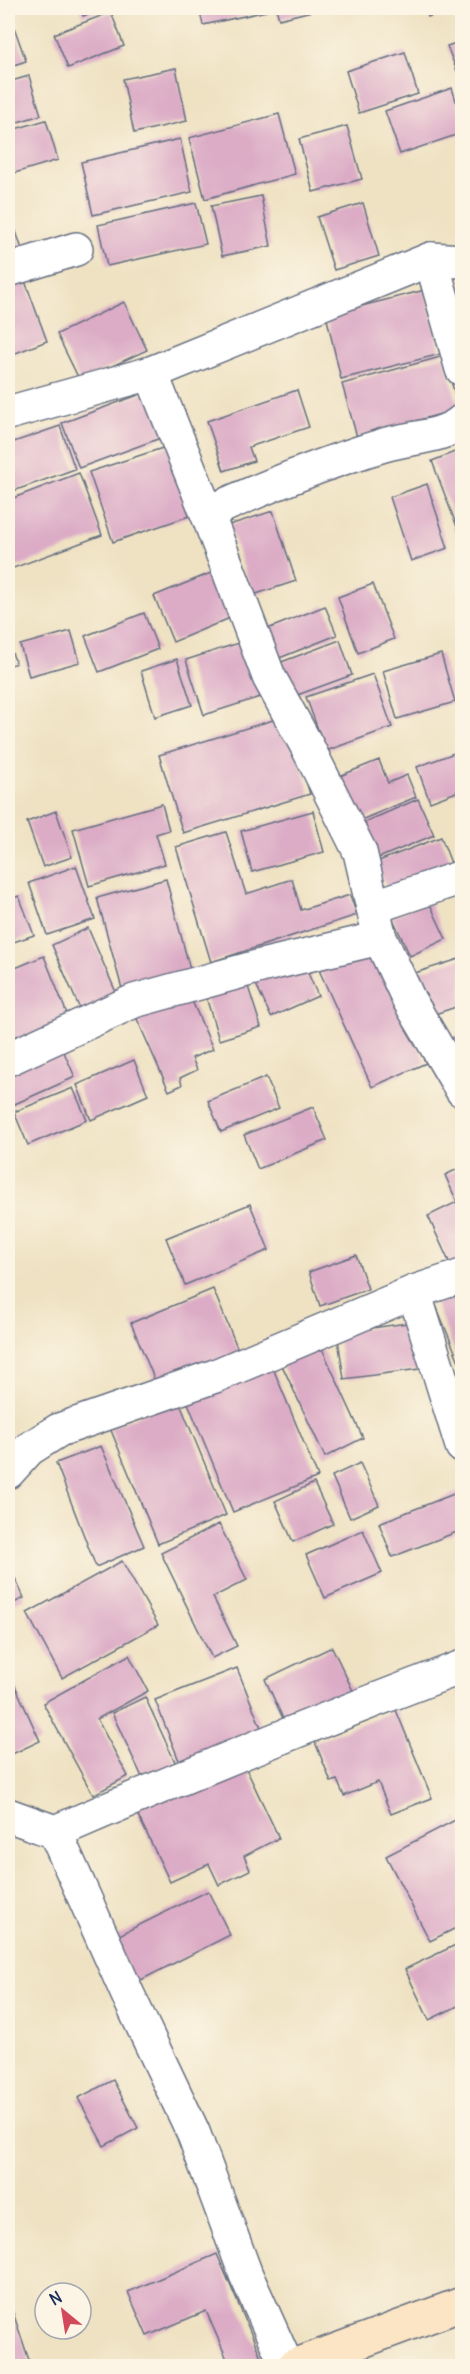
<svg xmlns="http://www.w3.org/2000/svg" width="470" height="2374" viewBox="0 0 470 2374" font-family="Delius,sans-serif">
  <rect width="100%" height="100%" fill="#fcf5e5"/>
  <filter id="ink" filterUnits="userSpaceOnUse"><feTurbulence type="fractalNoise" baseFrequency=".0167" numOctaves="2"/><feDisplacementMap in="SourceGraphic" scale="12" xChannelSelector="R" yChannelSelector="G"/><feConvolveMatrix kernelMatrix="1 2 1 2 8 2 1 2 1" color-interpolation-filters="sRGB"/></filter>
  <filter id="wash" filterUnits="userSpaceOnUse"><feTurbulence type="fractalNoise" baseFrequency=".008" numOctaves="4" result="noise"/><feDisplacementMap in="SourceGraphic" scale="24" xChannelSelector="R" yChannelSelector="G"/><feGaussianBlur stdDeviation="1.35" result="paint"/><feColorMatrix in="noise" values="0 0 0 0 0 0 0 0 0 0 0 0 0 0 0 0 0 1.4 0 .05"/><feComposite in="paint" operator="in"/></filter>
  <g filter="url(#wash)">
    <rect width="100%" height="100%" fill="#efe2c3"/>
    <g id="blocks">
      <g fill="#dcacc6">
        <polygon points="80,8 108,8 83,16"/>
        <polygon points="199,8 267,8 267,11 203,25"/>
        <polygon points="276,8 324,8 279,19"/>
        <polygon points="424,8 452,8 428,17"/>
        <polygon points="8,10 26,61 8,67"/>
        <polygon points="111,12 124,46 68,68 54,34"/>
        <polygon points="462,41 462,75 459,76 447,46"/>
        <polygon points="405,52 418,94 359,113 346,71"/>
        <polygon points="176,68 187,121 134,133 123,79"/>
        <polygon points="29,76 41,115 8,125 8,82"/>
        <polygon points="452,88 462,120 462,133 400,154 385,111"/>
        <polygon points="279,114 295,174 205,199 189,138"/>
        <polygon points="46,120 58,160 8,175 8,131"/>
        <polygon points="347,126 362,179 313,192 299,139"/>
        <polygon points="180,139 192,192 93,215 81,162"/>
        <polygon points="261,196 271,246 222,256 211,206"/>
        <polygon points="196,203 206,244 107,266 98,225"/>
        <polygon points="363,203 379,256 334,270 317,217"/>
        <polygon points="8,208 22,249 8,254"/>
        <polygon points="21,270 47,341 8,356 8,275"/>
        <polygon points="425,290 441,354 341,379 326,315"/>
        <polygon points="124,302 147,350 80,381 57,334"/>
        <polygon points="444,356 459,409 357,437 342,384"/>
        <polygon points="297,390 309,427 249,447 254,461 224,471 207,421"/>
        <polygon points="149,391 166,436 79,468 62,423"/>
        <polygon points="60,426 75,469 8,493 8,444"/>
        <polygon points="175,444 198,513 113,542 89,472"/>
        <polygon points="462,449 462,540 432,461"/>
        <polygon points="79,473 102,535 8,570 8,500"/>
        <polygon points="427,484 448,548 411,561 390,497"/>
        <polygon points="273,511 296,581 253,595 229,525"/>
        <polygon points="223,568 242,613 173,642 154,596"/>
        <polygon points="373,584 394,639 358,653 338,597"/>
        <polygon points="325,606 337,635 277,659 265,630"/>
        <polygon points="144,613 158,649 99,672 85,636"/>
        <polygon points="71,631 80,662 29,676 20,645"/>
        <polygon points="251,639 269,694 204,715 186,660"/>
        <polygon points="340,640 352,675 289,698 276,664"/>
        <polygon points="8,643 16,663 8,666"/>
        <polygon points="441,654 455,702 397,719 383,671"/>
        <polygon points="177,659 192,705 155,717 141,671"/>
        <polygon points="373,674 392,727 326,751 306,697"/>
        <polygon points="286,716 310,794 183,833 159,755"/>
        <polygon points="462,750 462,790 430,802 417,767"/>
        <polygon points="379,760 388,783 407,775 416,797 349,825 330,780"/>
        <polygon points="418,799 434,835 371,861 356,826"/>
        <polygon points="162,804 169,830 156,834 165,864 89,886 73,829"/>
        <polygon points="56,811 72,857 43,867 27,822"/>
        <polygon points="313,811 324,852 252,872 241,831"/>
        <polygon points="226,832 246,894 292,879 301,910 350,895 357,915 211,962 176,847"/>
        <polygon points="441,837 454,871 390,896 376,862"/>
        <polygon points="76,866 95,919 47,935 29,883"/>
        <polygon points="166,879 192,977 124,996 97,898"/>
        <polygon points="19,896 34,935 8,944 8,900"/>
        <polygon points="428,900 446,939 410,956 392,917"/>
        <polygon points="88,928 118,997 82,1014 52,945"/>
        <polygon points="373,946 426,1063 372,1087 319,970"/>
        <polygon points="44,956 71,1024 11,1048 8,1039 8,971"/>
        <polygon points="462,958 462,1005 429,1016 415,973"/>
        <polygon points="302,959 318,996 271,1017 254,980"/>
        <polygon points="244,974 261,1027 219,1040 203,987"/>
        <polygon points="186,987 213,1049 192,1058 197,1070 180,1078 182,1085 169,1091 133,1010"/>
        <polygon points="462,1033 462,1069 448,1040"/>
        <polygon points="59,1041 75,1077 8,1107 8,1064"/>
        <polygon points="134,1060 148,1095 91,1120 77,1085"/>
        <polygon points="266,1077 279,1108 221,1132 208,1101"/>
        <polygon points="73,1088 87,1120 28,1145 14,1112"/>
        <polygon points="313,1107 327,1140 258,1169 244,1135"/>
        <polygon points="462,1167 462,1261 451,1266 428,1216 457,1202 445,1175"/>
        <polygon points="250,1204 269,1250 185,1285 166,1238"/>
        <polygon points="356,1255 368,1289 320,1306 309,1272"/>
        <polygon points="213,1289 240,1354 158,1388 131,1323"/>
        <polygon points="462,1292 462,1369 435,1303"/>
        <polygon points="421,1321 427,1368 344,1379 337,1333"/>
        <polygon points="319,1342 363,1438 325,1457 280,1361"/>
        <polygon points="270,1361 318,1477 233,1512 185,1396"/>
        <polygon points="178,1399 226,1515 158,1544 110,1428"/>
        <polygon points="101,1446 144,1546 96,1567 56,1463"/>
        <polygon points="360,1463 379,1505 350,1518 332,1476"/>
        <polygon points="314,1483 333,1524 293,1542 275,1501"/>
        <polygon points="459,1492 462,1501 462,1530 392,1557 379,1523"/>
        <polygon points="219,1524 247,1580 213,1597 237,1646 212,1658 161,1553"/>
        <polygon points="363,1530 382,1573 325,1598 306,1555"/>
        <polygon points="122,1561 158,1625 62,1678 27,1613"/>
        <polygon points="8,1563 24,1598 8,1606"/>
        <polygon points="332,1647 354,1693 286,1725 265,1679"/>
        <polygon points="129,1655 148,1691 97,1719 128,1776 93,1795 43,1703"/>
        <polygon points="237,1668 264,1735 182,1768 155,1700"/>
        <polygon points="8,1670 40,1741 8,1756"/>
        <polygon points="145,1697 176,1764 143,1779 112,1713"/>
        <polygon points="396,1710 432,1798 391,1814 378,1782 344,1796 337,1780 331,1782 315,1742"/>
        <polygon points="241,1758 279,1838 244,1856 250,1870 219,1885 209,1864 170,1882 135,1809"/>
        <polygon points="459,1818 462,1826 462,1925 430,1941 386,1856"/>
        <polygon points="208,1891 230,1935 135,1983 113,1938"/>
        <polygon points="462,1942 462,2004 429,2020 405,1969"/>
        <polygon points="113,2080 138,2128 104,2146 78,2098"/>
        <polygon points="217,2254 261,2357 239,2366 230,2366 206,2311 147,2336 128,2292"/>
        <polygon points="8,2298 31,2366 8,2366"/>
      </g>
    </g>
  </g>
  <g filter="url(#ink)">
    <use href="#blocks" fill-opacity="0" stroke="#656e81" stroke-width="1.5"/>
    <g fill="none" stroke-linecap="round" stroke-linejoin="round">
      <defs>
        <g id="street">
          <polyline points="462,261 431,259 462,369"/>
          <polyline points="8,270 76,249"/>
          <polyline points="151,373 431,259"/>
          <path d="M 8,413 L 151,373 L 207,513 C 265,487 323,463 384,445 C 409,437 443,438 462,421"/>
          <polyline points="373,907 462,877"/>
          <polyline points="380,938 409,1000 462,1090"/>
          <polyline points="8,1059 134,1001 261,966 380,938 360,852 308,748 269,677 207,513"/>
          <polyline points="462,1276 414,1292 462,1446"/>
          <polyline points="8,1472 29,1449 59,1430 215,1376 414,1292"/>
          <path d="M 8,1815 L 55,1832 C 189,1774 325,1718 462,1667"/>
          <polyline points="55,1832 128,1995 193,2132 246,2275 287,2366"/>
        </g>
        <polyline id="secondary" points="294,2366 462,2304"/>
      </defs>
      <use href="#street" stroke="#656e81" stroke-width="36"/>
      <use href="#secondary" stroke="#656e81" stroke-width="36"/>
      <use href="#street" stroke="#fff" stroke-width="33"/>
      <use href="#secondary" stroke="#fce5c4" stroke-width="33"/>
    </g>
  </g>
  <rect width="470" height="2374" fill="none" stroke="#fcf5e5" stroke-width="30"/>
  <g transform="translate(63 2311) rotate(330)"><circle r="28" fill="#fcf5e5" stroke="#a2a6af" stroke-width="1.5"/>
  <path d="M0-4.5L10 22L0 15L-10 22Z" fill="#d1495b"/>
  <text y="-9" font-size="16" font-weight="bold" text-anchor="middle" fill="#1b2f5e">N</text>
  </g>
</svg>
